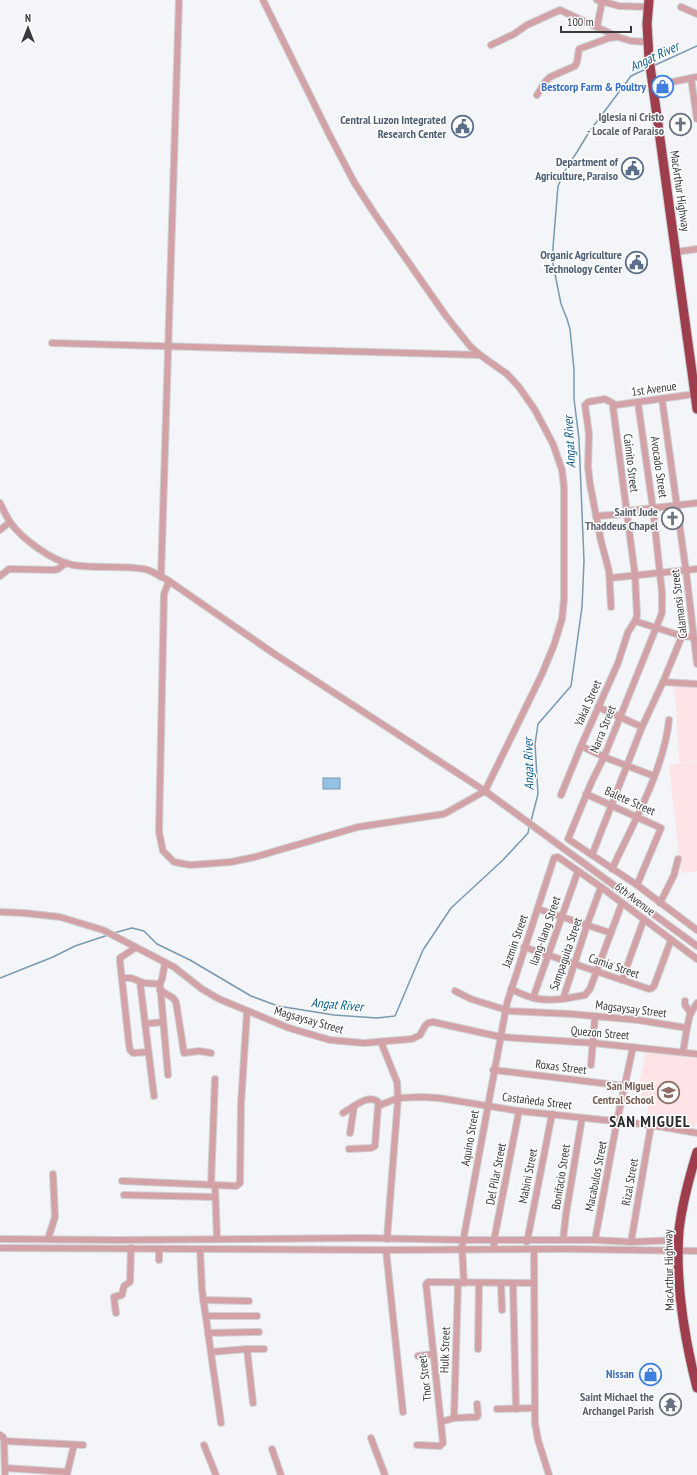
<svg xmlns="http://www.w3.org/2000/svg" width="697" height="1475" viewBox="0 0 697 1475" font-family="'PT Sans Narrow',sans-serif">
  <rect width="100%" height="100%" fill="#f3f5f9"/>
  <g fill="#fee3e7">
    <polygon points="673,685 697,685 697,761 679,763 676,709"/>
    <polygon points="697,762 697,871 681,873 669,765"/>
    <polygon points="646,1052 697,1058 697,1122 695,1127 647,1118 648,1104 640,1102 644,1083 640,1082"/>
  </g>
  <rect fill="#94c2e3" stroke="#7999b1" x="323" y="778" width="17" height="11"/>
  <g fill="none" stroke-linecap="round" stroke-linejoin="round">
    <g stroke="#7999b1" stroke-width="1.5">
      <polyline points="653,66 697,46"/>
      <polyline points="531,821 538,794 535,744 538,724 571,686 582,607 584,561 579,439 574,399 574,370 570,329 567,319 561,304 553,264 553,247 558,186 567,167 577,152 589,132 631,76 648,68"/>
      <polyline points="114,933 132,928 144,931 157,944 190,960 251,996 278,1006 334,1015 377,1018 395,1016 423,950 451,908 503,860 528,833 529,827"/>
      <polyline points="0,978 53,957 75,946 108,935"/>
    </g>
    <defs>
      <g id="minor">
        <polyline points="597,0 619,6 648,7"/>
        <polyline points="681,7 697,14"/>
        <polyline points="597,27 602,2"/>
        <polyline points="491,45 514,34 527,25 560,10 618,37 631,41 648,42"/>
        <polyline points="691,78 697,119"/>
        <polyline points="652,86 697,77"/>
        <polyline points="537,95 545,82 550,77 575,66 577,62 579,49 609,38 618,37"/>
        <polyline points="676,252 697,249"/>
        <polyline points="52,343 480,355"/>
        <polyline points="662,399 686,571 697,664"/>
        <polyline points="638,403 653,509 662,593 662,613 604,757 592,781 568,839 637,885 697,930"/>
        <polyline points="616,405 695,394"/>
        <path d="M 0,503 C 3,509 6,516 10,522 C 22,539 52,561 73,565 C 96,569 120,565 144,569 C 152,570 158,576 166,579 L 276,655 L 485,791 L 697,946"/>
        <polyline points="627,511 697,503"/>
        <polyline points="596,516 627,514"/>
        <polyline points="0,530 10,522"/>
        <polyline points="0,576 9,569 54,570 58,569 66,563"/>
        <polyline points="161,577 179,0"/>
        <polyline points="610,578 697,569"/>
        <polyline points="169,581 164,594 159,832 163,851 174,862 190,865 231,862 255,857 358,827 444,814 485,791 542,674 554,645 562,619 564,599 564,487 562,470 553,444 535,410 519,387 507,374 480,355 470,346 446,316 374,213 354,182 329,134 263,0"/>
        <polyline points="611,607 609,571 601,541 590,484 588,467 589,434 585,405 588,402 605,399 616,405"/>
        <polyline points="635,621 682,636 693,637"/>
        <polyline points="663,682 697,684"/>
        <polyline points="598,707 642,727"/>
        <polyline points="581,746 604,757 654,776"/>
        <polyline points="586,794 661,828 637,885"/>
        <polyline points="561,795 581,746 618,663 628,632 635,621 637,616 635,575 613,407 616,405"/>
        <polyline points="592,855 642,727 663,682 682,636"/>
        <path d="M 612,869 C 633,824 664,769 669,720"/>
        <polyline points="660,903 674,875 678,859"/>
        <polyline points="538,909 611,933"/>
        <polyline points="0,912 24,913 60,917 103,930 174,967 202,989 219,999 289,1028 330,1040 364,1043 412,1039 420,1035 425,1026 428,1023 433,1022 501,1037 593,1043 697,1054"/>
        <polyline points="524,947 649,989 652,988 654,986 671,940"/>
        <polyline points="135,948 120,958 120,962 129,1044 130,1050 133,1053 148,1052"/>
        <polyline points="165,963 162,979 160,984 168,1075"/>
        <polyline points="122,978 131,978 144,983 160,984"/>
        <polyline points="622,980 644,919"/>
        <polyline points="140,982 154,1096"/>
        <path d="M 511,989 C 531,999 540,1001 563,999 L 587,925 L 601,887"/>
        <polyline points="160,990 173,998 176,1002 184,1053 199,1051 211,1053"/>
        <polyline points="455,991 471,999 509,1011 571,1014 638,1020 687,1028 683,1052"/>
        <polyline points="533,998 578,871"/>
        <polyline points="563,999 585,995 590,989 622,903"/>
        <polyline points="685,1001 685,1005 691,1013"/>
        <polyline points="145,1024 163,1022"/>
        <polyline points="687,1028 690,1014 697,1003"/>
        <polyline points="381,1042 397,1082 398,1098 387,1239"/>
        <polyline points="591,1065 595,1016"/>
        <polyline points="493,1070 625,1086"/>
        <path d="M 343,1113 C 353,1108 370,1091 380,1104"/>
        <polyline points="350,1133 354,1107"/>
        <polyline points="349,1149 371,1148 375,1146 378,1106 398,1098 421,1097 439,1098 519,1111 651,1125 697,1133"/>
        <polyline points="122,1181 215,1185 217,1238"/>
        <polyline points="211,1185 215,1079"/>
        <polyline points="215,1185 236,1186 240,1183 241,1104 247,1011"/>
        <polyline points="124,1195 215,1197"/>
        <polyline points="0,1239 117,1240 365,1238 463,1240 595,1240 631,1242 679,1240"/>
        <polyline points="48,1239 55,1217 53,1174"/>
        <polyline points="563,1240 566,1214 582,1118"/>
        <polyline points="595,1240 617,1121 633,1047"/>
        <polyline points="527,1242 552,1114"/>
        <polyline points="631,1242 651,1125"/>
        <polyline points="0,1248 386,1250 568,1249 697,1251"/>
        <polyline points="159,1249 159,1260"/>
        <polyline points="200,1249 202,1290 221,1423"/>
        <polyline points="494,1249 494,1240 519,1111"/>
        <polyline points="534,1249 535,1423 538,1440 549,1475"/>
        <polyline points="386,1250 403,1412"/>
        <polyline points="464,1283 462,1247 507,1003 554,858 558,857 601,887 697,959"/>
        <polyline points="501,1283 502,1310"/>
        <polyline points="513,1283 516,1409"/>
        <polyline points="203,1300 249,1301"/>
        <polyline points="116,1313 114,1298 114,1297 122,1295 124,1286 130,1282 131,1248"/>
        <polyline points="206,1316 257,1316"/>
        <polyline points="208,1333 259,1332"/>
        <polyline points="247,1349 253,1403"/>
        <polyline points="478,1349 479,1283"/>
        <polyline points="211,1352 247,1349 264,1349"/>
        <polyline points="418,1356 433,1354"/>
        <polyline points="497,1409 534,1408"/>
        <polyline points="454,1418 458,1283"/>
        <polyline points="441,1422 454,1418 477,1417 478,1415 477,1404"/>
        <polyline points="0,1435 3,1437 4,1441 5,1475"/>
        <polyline points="371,1438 385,1475"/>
        <polyline points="4,1441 83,1445"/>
        <polyline points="204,1445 216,1475"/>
        <polyline points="417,1445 440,1446 443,1443 426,1284 428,1282 534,1283"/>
        <polyline points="272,1449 281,1475"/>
        <polyline points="5,1468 67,1472"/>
        <polyline points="67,1474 74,1445"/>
      </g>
      <g id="highway">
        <polyline points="649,0 647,24 649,58 697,409"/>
        <path d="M 697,1152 C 689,1178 682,1204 679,1230 C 675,1283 684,1337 697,1388"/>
      </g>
    </defs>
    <use href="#minor" stroke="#ced0d3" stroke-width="8"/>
    <use href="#highway" stroke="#ced0d3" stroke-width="11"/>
    <use href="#minor" stroke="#d2a2a6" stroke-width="6"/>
    <use href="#highway" stroke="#9e3e4d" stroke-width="9"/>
  </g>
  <defs>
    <symbol id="shop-ring" viewBox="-11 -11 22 22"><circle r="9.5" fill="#fff" stroke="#3f7fe0" stroke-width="1.5"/><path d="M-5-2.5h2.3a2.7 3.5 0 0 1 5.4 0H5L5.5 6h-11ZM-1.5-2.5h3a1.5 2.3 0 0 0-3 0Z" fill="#3f7fe0"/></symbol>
    <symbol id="church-ring" viewBox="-11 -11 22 22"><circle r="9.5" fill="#fff" stroke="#6b7280" stroke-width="1.5"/><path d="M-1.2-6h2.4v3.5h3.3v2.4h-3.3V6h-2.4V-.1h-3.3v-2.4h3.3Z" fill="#6b7280"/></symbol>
    <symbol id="civic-ring" viewBox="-11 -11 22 22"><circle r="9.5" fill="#fff" stroke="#5c6f8a" stroke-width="1.5"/><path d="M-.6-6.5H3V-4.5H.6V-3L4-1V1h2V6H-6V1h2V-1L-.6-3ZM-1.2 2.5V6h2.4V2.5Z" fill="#5c6f8a"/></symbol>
    <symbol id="school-ring" viewBox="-11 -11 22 22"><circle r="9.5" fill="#fff" stroke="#8d6e63" stroke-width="1.5"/><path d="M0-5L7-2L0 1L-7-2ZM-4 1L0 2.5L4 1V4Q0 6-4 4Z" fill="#8d6e63"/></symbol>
    <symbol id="temple-ring" viewBox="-11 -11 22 22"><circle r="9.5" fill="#fff" stroke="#6b7280" stroke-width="1.5"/><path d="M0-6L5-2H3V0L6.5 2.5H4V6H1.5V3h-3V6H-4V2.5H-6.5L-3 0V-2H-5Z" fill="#6b7280"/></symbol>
  </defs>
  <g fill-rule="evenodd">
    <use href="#shop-ring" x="650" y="74" width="25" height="25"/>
    <use href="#church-ring" x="668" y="112" width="25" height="25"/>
    <use href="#civic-ring" x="450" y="114" width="25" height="25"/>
    <use href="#civic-ring" x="620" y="156" width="25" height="25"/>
    <use href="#civic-ring" x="624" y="250" width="25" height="25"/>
    <use href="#church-ring" x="660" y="506" width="25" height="25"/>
    <use href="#school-ring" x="656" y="1080" width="25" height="25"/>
    <use href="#shop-ring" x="638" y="1362" width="25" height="25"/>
    <use href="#temple-ring" x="658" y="1392" width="25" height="25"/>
  </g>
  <g text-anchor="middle" stroke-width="3" stroke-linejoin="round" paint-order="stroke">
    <g font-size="12" font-weight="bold" fill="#366cbe" stroke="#fff" text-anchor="end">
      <text x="646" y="91">Bestcorp Farm &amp; Poultry</text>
      <text x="634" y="1378">Nissan</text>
    </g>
    <g font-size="12" font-weight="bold" fill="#5b616d" stroke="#fff" text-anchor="end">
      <text x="664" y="121">Iglesia ni Cristo<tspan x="664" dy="14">- Locale of Paraiso</tspan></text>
      <text x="658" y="516">Saint Jude<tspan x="658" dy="14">Thaddeus Chapel</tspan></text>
      <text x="654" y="1401">Saint Michael the<tspan x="654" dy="14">Archangel Parish</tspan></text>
    </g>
    <g font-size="12" font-weight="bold" fill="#4e5e75" stroke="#fff" text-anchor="end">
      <text x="446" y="124">Central Luzon Integrated<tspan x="446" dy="14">Research Center</tspan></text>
      <text x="618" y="166">Department of<tspan x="618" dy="14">Agriculture, Paraiso</tspan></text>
      <text x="622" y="259">Organic Agriculture<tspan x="622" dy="14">Technology Center</tspan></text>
    </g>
    <g font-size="12" fill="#393a3c" stroke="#fff">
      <text transform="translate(680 191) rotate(82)" y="4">MacArthur Highway</text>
      <text transform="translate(654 389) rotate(-8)" y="4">1st Avenue</text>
      <text transform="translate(631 463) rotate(83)" y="4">Caimito Street</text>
      <text transform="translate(659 467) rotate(82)" y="4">Avocado Street</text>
      <text transform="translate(679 604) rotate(-97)" y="4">Calamansi Street</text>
      <text transform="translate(588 703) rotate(-66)" y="4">Yakal Street</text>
      <text transform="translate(603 729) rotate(-68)" y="4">Narra Street</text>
      <text transform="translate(630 801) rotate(24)" y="4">Balete Street</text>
      <text transform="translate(635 899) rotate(37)" y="4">6th Avenue</text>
      <text transform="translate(545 931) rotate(-71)" y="4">Ilang-Ilang Street</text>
      <text transform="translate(515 941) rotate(-71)" y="4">Jazmin Street</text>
      <text transform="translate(566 954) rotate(-71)" y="4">Sampaguita Street</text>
      <text transform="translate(614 966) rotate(19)" y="4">Camia Street</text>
      <text transform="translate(631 1009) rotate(7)" y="4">Magsaysay Street</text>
      <text transform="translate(309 1020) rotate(16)" y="4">Magsaysay Street</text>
      <text transform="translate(600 1033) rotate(5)" y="4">Quezon Street</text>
      <text transform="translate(561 1067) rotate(7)" y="4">Roxas Street</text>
      <text transform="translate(537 1101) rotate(7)" y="4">Castañeda Street</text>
      <text transform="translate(470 1138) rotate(-80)" y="4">Aquino Street</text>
      <text transform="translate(496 1174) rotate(-79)" y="4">Del Pilar Street</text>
      <text transform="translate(528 1176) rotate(-79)" y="4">Mabini Street</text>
      <text transform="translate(596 1176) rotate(-79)" y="4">Macabulos Street</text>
      <text transform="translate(561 1177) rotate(-81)" y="4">Bonifacio Street</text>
      <text transform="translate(630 1182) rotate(-80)" y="4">Rizal Street</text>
      <text transform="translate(669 1270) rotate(-91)" y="4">MacArthur Highway</text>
      <text transform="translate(445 1350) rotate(-88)" y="4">Hulk Street</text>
      <text transform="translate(425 1378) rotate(-97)" y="4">Thor Street</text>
    </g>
    <g font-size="12" font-weight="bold" fill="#785e54" stroke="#fff" text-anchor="end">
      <text x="654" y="1090">San Miguel<tspan x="654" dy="14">Central School</tspan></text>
    </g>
    <g font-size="13" font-style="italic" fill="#105c88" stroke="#fff">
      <text transform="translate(654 56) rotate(-25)" y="5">Angat River</text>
      <text transform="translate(569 442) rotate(-93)" y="5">Angat River</text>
      <text transform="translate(528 764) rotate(-91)" y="5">Angat River</text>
      <text transform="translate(337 1004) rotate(5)" y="5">Angat River</text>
    </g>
    <g font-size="16" font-weight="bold" letter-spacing="1" fill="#28292c" stroke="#fff">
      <text x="650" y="1127">SAN MIGUEL</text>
    </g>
  </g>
  <g transform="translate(28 28)" stroke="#ffffff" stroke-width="3" paint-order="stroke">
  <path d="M0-3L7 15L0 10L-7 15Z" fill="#393a3c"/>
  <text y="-6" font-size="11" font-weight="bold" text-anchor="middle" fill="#393a3c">N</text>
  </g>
  <path d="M561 26v6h70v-6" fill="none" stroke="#393a3c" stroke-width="2"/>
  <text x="567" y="26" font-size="12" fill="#393a3c" stroke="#ffffff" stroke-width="3" paint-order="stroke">100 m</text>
</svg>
